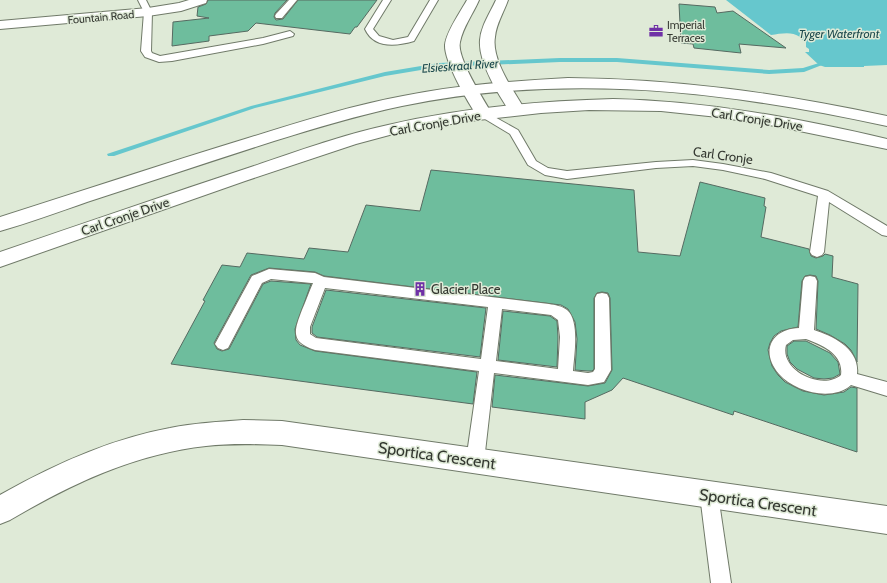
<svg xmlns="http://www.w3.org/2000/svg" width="887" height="583" viewBox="0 0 887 583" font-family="Cabin,sans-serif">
  <rect width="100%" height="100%" fill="#dfead7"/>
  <path fill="#66c7cd" d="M 726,0 L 887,0 L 887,65 L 864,66 L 864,67 L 825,67 L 819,65 L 805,52 L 809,52 L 809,49 L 806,47 L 806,42 L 801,39 L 800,37 C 791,31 781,34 771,35 Z"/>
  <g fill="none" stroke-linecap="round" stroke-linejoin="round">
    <polygon fill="#66c7cd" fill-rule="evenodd" points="560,58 617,58 769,70 803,68 819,63 822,65 804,72 769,74 617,62 560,62 439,67 385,76 255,108 114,156 108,156 107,154 251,106 385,72 439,63"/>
  </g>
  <g fill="#6ebd9d" stroke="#566a61">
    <polygon points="208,0 287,0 275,13 274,17 276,20 283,19 298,0 377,0 357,27 355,27 350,34 256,23 248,31 209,36 209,41 172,46 173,22 209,18 197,16 198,7 206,4"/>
    <polygon points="679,4 715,7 717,13 733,11 786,48 739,44 741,53 694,48 693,44 681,43"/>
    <polygon points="431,170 634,190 638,252 680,256 700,182 765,198 764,206 766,207 761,237 809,249 811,256 816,258 823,256 825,254 833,256 832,277 858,284 857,362 851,350 845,344 830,335 816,329 818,281 816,276 810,275 805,276 802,281 798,327 781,331 774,336 770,343 768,350 772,366 778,375 785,382 803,391 824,395 844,392 851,387 857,388 857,452 734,411 733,415 623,378 612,390 585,402 585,419 492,407 495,375 588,386 605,383 612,370 610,298 608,293 602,292 597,293 594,298 594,369 592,371 588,371 575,370 577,339 575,322 568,309 561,305 324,276 315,272 269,268 251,275 214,343 217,349 222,351 229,349 263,284 271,281 311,284 295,329 296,340 300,345 315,351 477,372 473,404 171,364 205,301 203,300 222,265 240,267 247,253 304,259 309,248 348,252 366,205 420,211"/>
    <polygon points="326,290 486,308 480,357 317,337 312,333 312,327"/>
    <polygon points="503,311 550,316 557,321 558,337 557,367 498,360"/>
    <polygon points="794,341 806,341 830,353 838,362 840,374 833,378 824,379 814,378 797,369 790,362 787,354 787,346"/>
  </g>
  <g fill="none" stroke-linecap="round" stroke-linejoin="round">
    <defs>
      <g id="service">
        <polygon points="138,0 146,0 152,12 151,51 152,53 160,56 263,38 290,31 294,34 293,36 263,44 172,61 159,62 145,57 141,51 144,12"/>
        <polygon points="289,0 297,0 282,18 276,18 275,16 276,14"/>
        <path d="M 383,0 L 391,0 L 373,29 L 379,36 L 393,40 L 408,37 L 430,0 L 438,0 L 414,41 C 397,46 374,49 365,29 Z"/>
        <polygon points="484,111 518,130 536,161 548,168 567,171 656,162 693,160 723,164 771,173 828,191 887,226 887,236 882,235 829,202 824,252 822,255 817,257 812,255 810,252 818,196 765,179 723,170 693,166 656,168 567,179 545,175 528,165 510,134 480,116 479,114 480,112"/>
        <path d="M 269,269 L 315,273 L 324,277 L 549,304 C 555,305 562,306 567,310 C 580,321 574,355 573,371 L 588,373 L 593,372 L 595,369 L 595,298 L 597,294 L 602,293 L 607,294 L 609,298 L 611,370 L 604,382 L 588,385 L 494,373 L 484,461 L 481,467 L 475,469 L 469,467 L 466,461 L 479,371 L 315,350 C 290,342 294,331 302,310 C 306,301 309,292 313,283 L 311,283 L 271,279 L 262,283 L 228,348 L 223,350 L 218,348 L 215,344 L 252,276 ZM 325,288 L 488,307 L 481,359 L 316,338 L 310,334 L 310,327 ZM 502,309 L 551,315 L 558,320 L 560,337 L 558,369 L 496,361 Z"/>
        <path d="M 810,276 L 815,277 L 817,281 L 814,330 C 833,336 860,349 857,374 L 887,382 L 887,396 L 851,385 C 832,402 795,392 779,374 C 760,352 771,329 799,328 L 803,281 L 805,277 ZM 806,339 C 822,345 844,354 841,375 C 823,391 779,371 786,345 L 793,340 Z"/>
        <polygon points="709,487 715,489 718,495 731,583 711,583 700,495 703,489"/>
      </g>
      <g id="minor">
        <polygon points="189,0 207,0 206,3 181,11 148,16 0,29 0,21 148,8 179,3"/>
        <path d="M 467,0 L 479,0 C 473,14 463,27 460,42 C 456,57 484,100 492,114 L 490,117 L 484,119 L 478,117 C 468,103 444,61 445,45 C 446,32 461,11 467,0 Z"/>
        <path d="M 496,0 L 508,0 C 504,12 496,24 495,37 C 491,60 514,91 525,110 L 523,113 L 517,115 L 511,113 C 499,96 478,62 480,40 C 481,26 490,13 496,0 Z"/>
        <path d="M 243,420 L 282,421 L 887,506 L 887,534 L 282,445 C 257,444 231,443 206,446 C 134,454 71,484 10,520 L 0,524 L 0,495 C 53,465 110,439 170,428 C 194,423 218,422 243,420 Z"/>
      </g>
      <g id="secondary">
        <path d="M 568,78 C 679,79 778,93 887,116 L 887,126 C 725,91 567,72 402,106 C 359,115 316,128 274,141 C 211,161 149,182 87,202 C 58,212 29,223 0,231 L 0,217 C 82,191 163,164 245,139 C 297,123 349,106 403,96 C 457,85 512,81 568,78 Z"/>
        <path d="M 613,99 C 706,101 797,118 887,139 L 887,149 L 775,126 L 718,117 L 661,111 L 589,110 L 541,113 L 469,121 L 397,133 L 356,144 L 245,181 L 0,267 L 0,252 C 84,223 169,194 254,166 C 298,151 342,135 388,125 C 461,108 538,101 613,99 Z"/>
      </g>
    </defs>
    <use href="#service" stroke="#707a69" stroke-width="2"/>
    <use href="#minor" stroke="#707a69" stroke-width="2"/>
    <use href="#secondary" stroke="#707a69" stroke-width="2"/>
    <use href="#service" fill="#fff" fill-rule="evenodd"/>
    <use href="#minor" fill="#fff" fill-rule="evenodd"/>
    <use href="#secondary" fill="#fff" fill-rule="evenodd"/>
  </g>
  <defs>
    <symbol id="office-bare" viewBox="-9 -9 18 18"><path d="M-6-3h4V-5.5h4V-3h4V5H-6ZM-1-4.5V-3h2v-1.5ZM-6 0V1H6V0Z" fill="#6f31a6" stroke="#dfead7" stroke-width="2.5" paint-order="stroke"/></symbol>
    <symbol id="building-bare" viewBox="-9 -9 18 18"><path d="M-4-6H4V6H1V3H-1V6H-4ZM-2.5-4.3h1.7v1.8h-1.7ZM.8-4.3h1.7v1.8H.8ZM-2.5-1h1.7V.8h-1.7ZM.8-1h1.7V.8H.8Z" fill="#6f31a6" stroke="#dfead7" stroke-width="2.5" paint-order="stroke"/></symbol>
  </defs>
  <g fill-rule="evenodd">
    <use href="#office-bare" x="646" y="21" width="20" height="20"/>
    <use href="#building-bare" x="410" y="279" width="20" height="20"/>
  </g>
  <g text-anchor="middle" stroke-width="3" stroke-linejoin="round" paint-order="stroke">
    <g font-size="11" fill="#343831" stroke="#dfead7">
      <text transform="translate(101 17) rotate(-5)" y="4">Fountain Road</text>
    </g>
    <g font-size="11" fill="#343831" stroke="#dfead7" text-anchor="start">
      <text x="667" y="29">Imperial<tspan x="667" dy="13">Terraces</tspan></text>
    </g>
    <g font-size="12" font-style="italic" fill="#1d4a4d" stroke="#dfead7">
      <text x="839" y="38">Tyger Waterfront</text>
      <text transform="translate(460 66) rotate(-4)" y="4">Elsieskraal River</text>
    </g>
    <g font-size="13" fill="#343831" stroke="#dfead7">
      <text transform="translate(757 119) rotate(9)" y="5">Carl Cronje Drive</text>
      <text transform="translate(435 123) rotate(-10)" y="5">Carl Cronje Drive</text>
      <text transform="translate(723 155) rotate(8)" y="5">Carl Cronje</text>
      <text transform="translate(125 216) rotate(-19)" y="5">Carl Cronje Drive</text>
    </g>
    <g font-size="13" fill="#343831" stroke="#dfead7" text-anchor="start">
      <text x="431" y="294">Glacier Place</text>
    </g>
    <g font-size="16" fill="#343831" stroke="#dfead7">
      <text transform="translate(437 455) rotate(8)" y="6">Sportica Crescent</text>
      <text transform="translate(758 502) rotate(8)" y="6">Sportica Crescent</text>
    </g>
  </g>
</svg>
